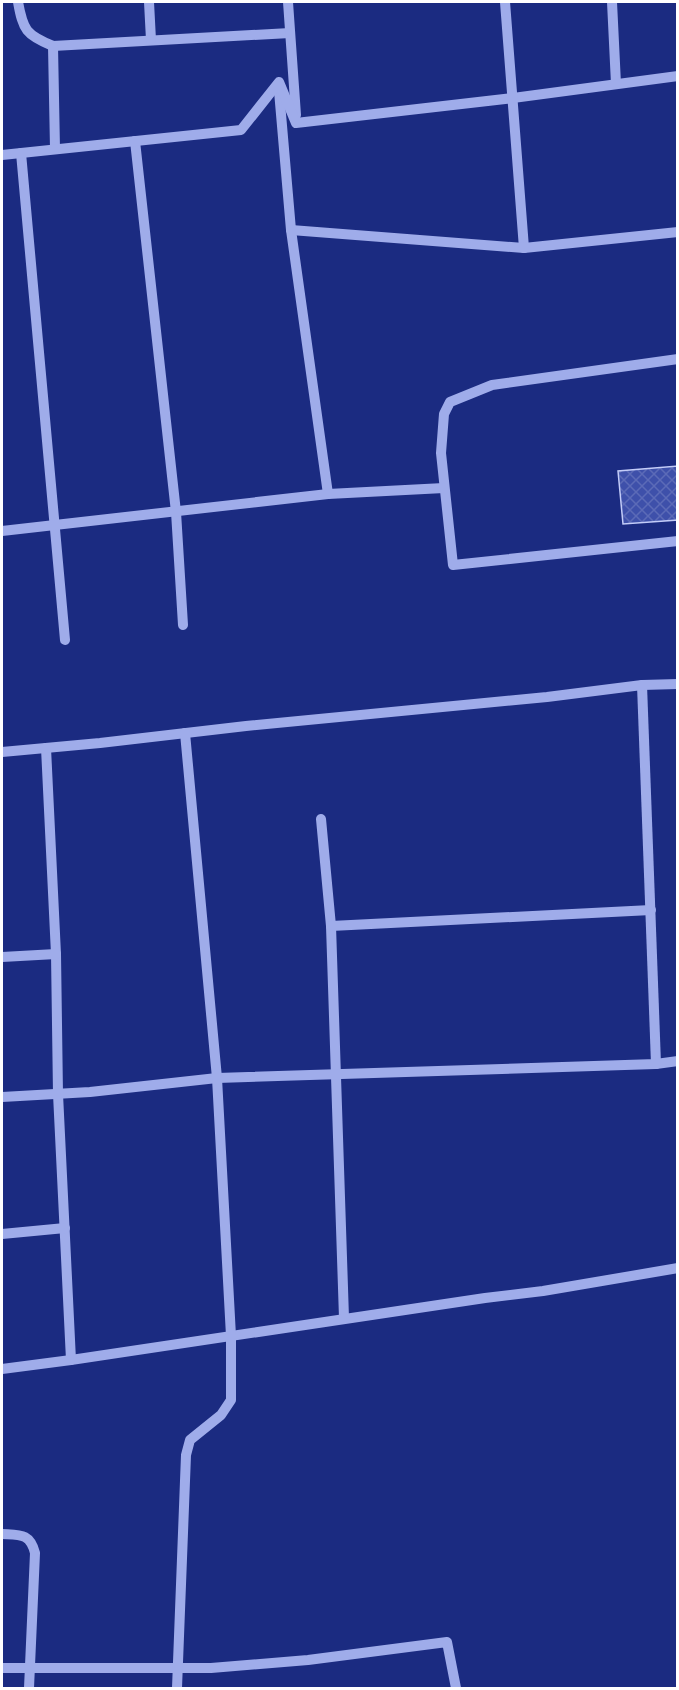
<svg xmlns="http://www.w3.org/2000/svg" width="679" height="1690" viewBox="0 0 679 1690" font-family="'Varela Round',sans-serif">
  <defs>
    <pattern id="building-cross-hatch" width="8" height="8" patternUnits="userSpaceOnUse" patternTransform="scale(1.5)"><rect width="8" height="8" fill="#3e50aa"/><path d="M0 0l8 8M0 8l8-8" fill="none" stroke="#5b6ab7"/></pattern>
  </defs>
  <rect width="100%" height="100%" fill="#1b2b81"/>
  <polygon fill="url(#building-cross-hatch)" stroke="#c3ccf8" stroke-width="1.5" points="678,466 678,520 623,524 618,471"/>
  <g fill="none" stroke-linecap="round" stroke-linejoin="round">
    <g stroke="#9facea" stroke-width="10">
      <path d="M 18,2 C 23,30 26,35 53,46 L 290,33"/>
      <polyline points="149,2 151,40"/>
      <polyline points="288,2 296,115"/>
      <polyline points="505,2 524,248"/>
      <polyline points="612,2 616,84"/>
      <polyline points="53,46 55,149"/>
      <polyline points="279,91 291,230 328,494"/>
      <polyline points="135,141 176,512 183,625"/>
      <polyline points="21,153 65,640"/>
      <polyline points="2,155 241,130 279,82 296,123 513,98 678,76"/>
      <polyline points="291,230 524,248 678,232"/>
      <polyline points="678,359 492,385 450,402 444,414 441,453 453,565 678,541"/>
      <polyline points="2,531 328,494 444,488"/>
      <polyline points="642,685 656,1064"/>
      <polyline points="46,748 56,954 58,1094 71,1360"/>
      <polyline points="2,752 100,743 246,726 547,697 642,685 678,684"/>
      <polyline points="321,819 331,926 344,1318"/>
      <polyline points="331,926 651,910"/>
      <polyline points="2,957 56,954"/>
      <polyline points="2,1097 90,1092 217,1078 656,1064 678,1061"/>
      <polyline points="2,1234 65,1228"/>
      <polyline points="2,1369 71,1360 485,1298 543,1291 678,1268"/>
      <path d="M 2,1534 C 20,1535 30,1533 35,1553 L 29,1688"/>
      <polyline points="2,1668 211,1668 308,1660 447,1642 456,1688"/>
      <polyline points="177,1688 186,1455 190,1440 221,1415 231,1400 231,1336 217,1078 185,733"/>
    </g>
  </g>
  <rect width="679" height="1690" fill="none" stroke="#ffffff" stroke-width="6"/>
</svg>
